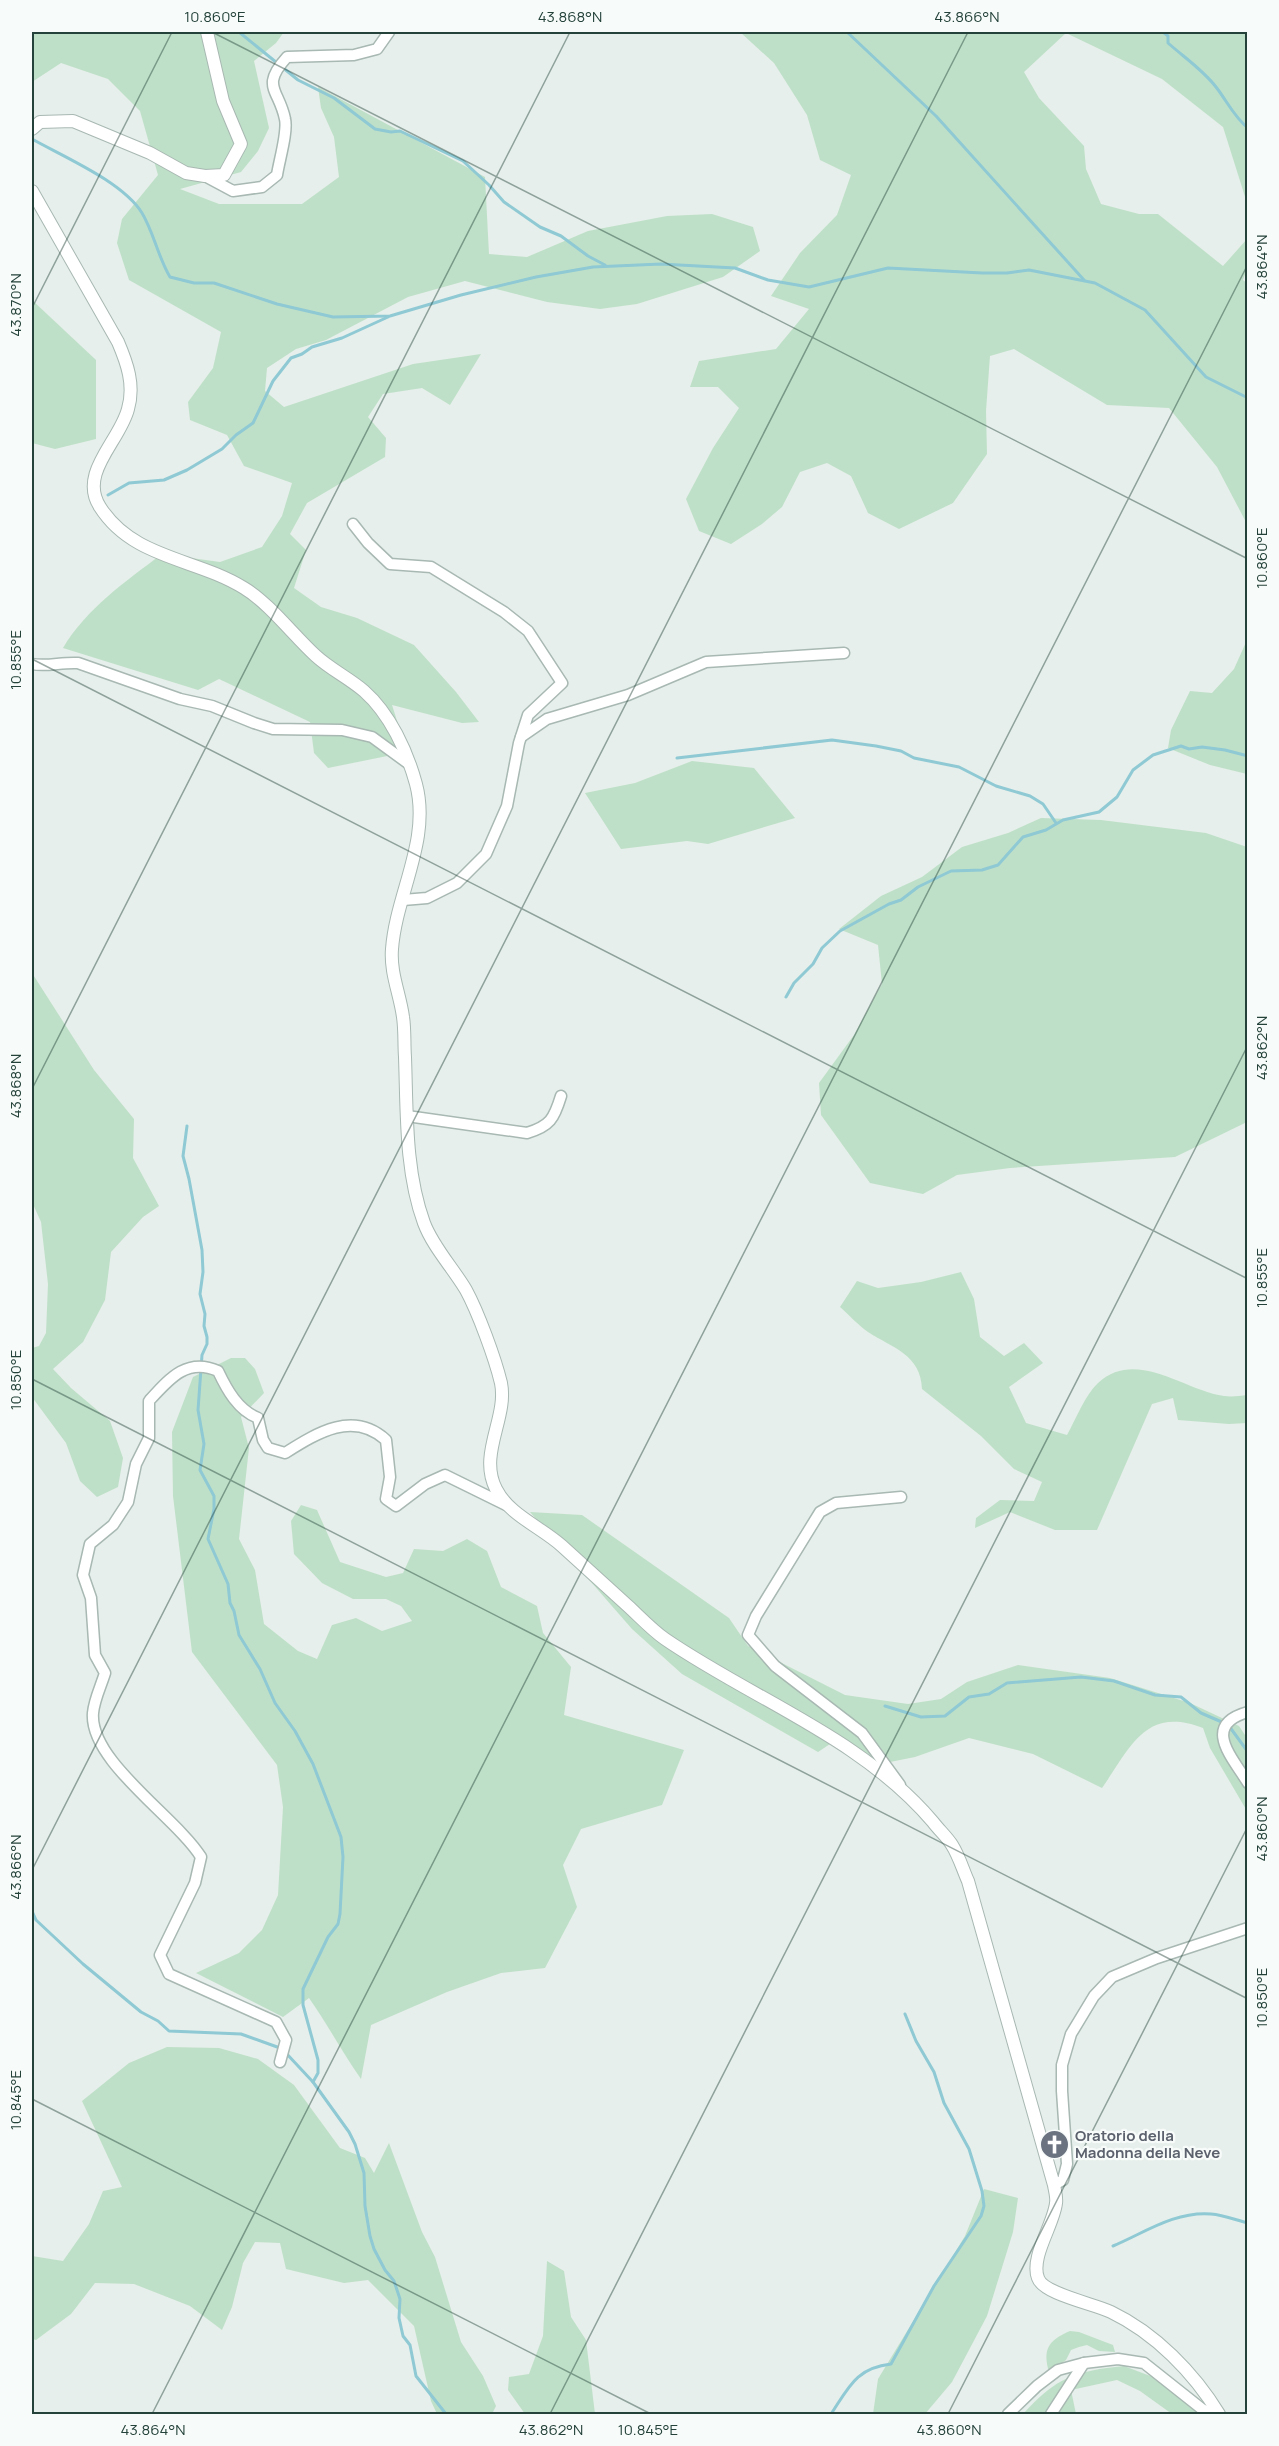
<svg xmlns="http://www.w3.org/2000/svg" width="1279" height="2446" viewBox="0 0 1279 2446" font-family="Manrope,sans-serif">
  <rect width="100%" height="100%" fill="#e6efeb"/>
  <g fill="#bfe0c8">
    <path d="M 32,32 L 284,32 L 276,43 L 254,61 L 269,128 L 258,151 L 241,172 L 180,189 L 219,204 L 302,204 L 339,177 L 334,137 L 321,108 L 318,87 L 485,177 L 489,254 L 527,257 L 588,231 L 667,216 L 712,214 L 753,227 L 760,251 L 723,277 L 637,304 L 600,309 L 547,302 L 465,281 L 408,297 L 326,340 L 296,349 L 267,368 L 265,391 L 284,407 L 413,364 L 481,354 L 450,405 L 422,388 L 383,394 L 368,417 L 386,438 L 385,457 L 307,503 L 290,534 L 306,550 L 294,588 L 321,607 L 357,618 L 414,645 L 456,692 L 479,722 L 462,723 L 392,705 L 407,752 L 328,768 L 314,753 L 310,722 L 219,679 L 198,690 L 63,648 C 86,609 126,581 162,554 L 220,562 L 262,547 L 282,516 L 292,483 L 244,466 L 227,435 L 190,420 L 188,402 L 213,368 L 221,332 L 129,280 L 117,243 L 122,219 L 158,175 L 140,111 L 108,79 L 61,63 L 32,82 Z"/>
    <polygon points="740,32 1247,32 1247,203 1223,127 1162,79 1066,33 1024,72 1039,98 1084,146 1086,169 1101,204 1139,214 1158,214 1223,266 1247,239 1247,268 1243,280 1248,284 1247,524 1217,467 1169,408 1107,405 1014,349 990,356 986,411 987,454 953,503 899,529 868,513 851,476 827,463 800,472 782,507 762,524 731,544 699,531 686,499 713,448 739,408 718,387 690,387 699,361 776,349 809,309 771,296 800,253 837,215 851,175 820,160 807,115 774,63"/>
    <polygon points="32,300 96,360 96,439 55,449 32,443"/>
    <polygon points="1247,640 1247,774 1210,765 1168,748 1171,730 1190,691 1212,693 1234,669"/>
    <polygon points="692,761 754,768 795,818 708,844 687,841 621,849 585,793 635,783"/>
    <polygon points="1041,818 1101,820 1206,833 1247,847 1247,1122 1175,1157 1010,1168 957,1175 923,1194 870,1183 821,1115 819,1083 854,1035 882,984 878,945 839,929 881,896 922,877 962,847 1008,833"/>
    <polygon points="32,973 94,1070 134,1119 133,1158 159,1206 143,1217 111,1252 105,1300 83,1342 53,1369 71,1388 110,1421 123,1458 118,1487 97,1497 80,1481 66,1443 32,1397 32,1348 39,1346 46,1333 48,1284 41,1222 32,1202"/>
    <path d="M 961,1272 L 974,1299 L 980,1337 L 1004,1356 L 1024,1343 L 1043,1363 L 1009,1387 L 1026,1423 L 1067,1435 C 1076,1419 1085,1395 1098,1383 C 1136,1348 1183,1390 1224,1396 C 1231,1397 1240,1396 1247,1395 L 1247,1423 L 1229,1424 L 1178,1420 L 1173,1398 L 1152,1404 L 1097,1530 L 1055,1530 L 1010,1512 L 975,1528 L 976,1518 L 1000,1500 L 1034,1501 L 1042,1482 L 1014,1469 L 981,1436 L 922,1389 C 921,1355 893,1348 868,1332 C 858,1325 849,1315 840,1307 L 857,1281 L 878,1288 L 921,1282 Z"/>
    <path d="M 231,1358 L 245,1358 L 255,1369 L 264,1393 L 241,1417 L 249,1448 L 239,1539 L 255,1570 L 264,1624 L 298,1651 L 317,1659 L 332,1625 L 356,1618 L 382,1631 L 412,1621 L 401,1606 L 386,1599 L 353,1599 L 322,1583 L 294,1554 L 291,1521 L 301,1505 L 317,1510 L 340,1562 L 386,1577 L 403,1573 L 414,1549 L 443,1551 L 467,1539 L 487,1551 L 501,1587 L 537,1606 L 543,1633 L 571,1667 L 564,1715 L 684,1750 L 662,1805 L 581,1829 L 563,1865 L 577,1907 L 545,1968 L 501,1973 L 447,1992 L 371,2025 L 361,2079 C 342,2052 328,2025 309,1998 L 283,2017 L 196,1973 L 239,1953 L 262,1930 L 278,1895 L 283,1807 L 277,1765 L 192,1652 L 173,1496 L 172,1432 L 193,1377 Z"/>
    <path d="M 530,1512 L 582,1515 L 729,1618 L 748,1646 L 845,1695 L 908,1704 L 941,1699 L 967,1682 L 1018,1665 L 1110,1678 L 1190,1703 L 1239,1726 L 1247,1738 L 1247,1811 L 1210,1748 L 1203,1728 C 1145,1706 1131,1747 1102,1788 L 1033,1754 L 969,1738 L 915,1757 L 880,1764 L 839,1738 L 818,1752 L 682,1674 L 632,1629 Z"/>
    <polygon points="167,2047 219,2048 258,2059 294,2085 340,2148 365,2158 374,2173 389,2143 422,2232 435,2257 461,2342 483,2376 496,2406 492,2414 437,2414 431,2401 414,2326 368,2280 344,2283 286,2269 280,2243 255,2242 243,2263 232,2307 222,2330 190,2306 134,2284 95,2283 71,2314 36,2340 32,2339 32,2256 63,2261 89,2224 103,2191 122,2187 82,2101 129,2063"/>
    <polygon points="984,2189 1018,2198 1013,2232 987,2316 952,2382 925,2414 873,2414 878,2379 965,2236"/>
    <polygon points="547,2261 564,2271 571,2317 586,2340 595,2414 525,2414 508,2390 509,2377 529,2374 543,2336"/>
    <path d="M 1070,2331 L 1079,2332 L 1113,2345 L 1115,2352 L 1099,2351 L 1087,2345 L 1079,2347 L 1071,2350 L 1066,2360 L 1049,2372 C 1043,2350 1047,2341 1070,2331 Z"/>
    <path d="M 1124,2366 L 1153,2377 L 1203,2414 L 1172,2414 L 1140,2391 L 1117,2380 L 1071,2390 L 1076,2414 L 1023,2414 C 1057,2377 1075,2371 1124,2366 Z"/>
  </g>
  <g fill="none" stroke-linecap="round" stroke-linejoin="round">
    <g stroke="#8ec9d4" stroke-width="3">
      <polyline points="239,32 298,80 334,98 375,129 391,132 400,131 463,161 489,185 504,202 540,227 561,236 588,256 605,265"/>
      <polyline points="847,32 936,116 1084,280"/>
      <path d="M 1163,32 L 1168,36 L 1168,43 C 1185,58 1203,70 1216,87 C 1227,101 1234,117 1248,128"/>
      <path d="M 32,139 C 64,157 123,182 142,213 C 154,233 158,257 170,277 L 194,283 L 214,283 L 277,304 L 333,317 L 390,316 L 461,295 L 536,277 L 593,267 L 661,264 L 735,268 L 768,280 L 809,287 L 888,268 L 982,273 L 1007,273 L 1029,270 L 1095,283 L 1145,310 L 1206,377 L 1248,398"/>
      <polyline points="108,495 129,483 164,480 187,470 222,449 236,435 253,423 273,381 291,358 302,354 312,347 342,338 388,317"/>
      <polyline points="677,758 832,740 876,746 901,751 914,758 959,767 996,786 1030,796 1043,804 1056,823"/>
      <polyline points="786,997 794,983 813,964 822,948 840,931 889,904 901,900 918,887 951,871 982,870 998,865 1023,837 1046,830 1063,820 1099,812 1117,797 1133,770 1153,755 1181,746 1189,749 1202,747 1225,750 1248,756"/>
      <polyline points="187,1126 183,1156 189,1179 202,1250 203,1272 200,1294 205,1314 204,1326 207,1337 207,1344 202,1355 198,1410 204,1444 200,1470 214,1496 214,1509 208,1539 228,1584 230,1603 234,1611 239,1635 260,1669 275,1703 295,1731 313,1764 341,1837 343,1857 340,1914 338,1924 328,1937 303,1989 303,2005 318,2060 318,2073 313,2082"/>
      <polyline points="885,1706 921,1717 945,1716 969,1697 989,1694 1007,1683 1081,1677 1114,1681 1155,1695 1181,1697 1201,1713 1224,1723"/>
      <polyline points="1229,1726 1248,1752"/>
      <polyline points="32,1911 36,1920 83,1964 141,2012 158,2021 169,2031 241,2034 280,2048"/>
      <polyline points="285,2052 313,2082 349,2132 355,2144 364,2173 365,2206 370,2236 374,2249 385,2270 394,2281 400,2299 399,2318 403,2336 410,2345 416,2376 446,2414"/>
      <path d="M 1113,2246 C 1144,2233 1175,2211 1211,2214 C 1223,2215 1236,2220 1248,2223"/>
      <path d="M 831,2414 C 849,2387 856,2368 891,2364 L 934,2286 L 981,2216 L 984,2206 L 982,2191 L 969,2149 L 944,2103 L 934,2072 L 916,2041 L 905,2014"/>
    </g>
    <defs>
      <g id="minor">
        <path d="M 205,176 L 233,191 L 262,187 L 277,175 C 279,161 288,132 285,119 C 279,89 260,87 287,57 L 354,55 L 377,49 L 389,32"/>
        <polyline points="353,524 368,543 390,564 431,567 504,612 528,631 562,683 528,715 519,743 507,806 486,854 457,883 427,898 403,900"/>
        <path d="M 32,664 C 47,667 61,662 78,663 L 180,699 L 212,706 L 254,723 L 273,729 L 342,730 L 372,737 L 409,764"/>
        <polyline points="521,737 547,719 628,695 706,662 844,653"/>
        <path d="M 407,1116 L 527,1133 C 550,1126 554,1119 561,1096"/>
        <path d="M 1248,1712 C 1201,1725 1232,1757 1248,1783"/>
        <polyline points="900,1785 862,1733 775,1666 748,1635 756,1616 820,1512 836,1503 901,1497"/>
        <path d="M 280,2062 L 286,2040 L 276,2022 L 169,1974 L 160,1955 L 195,1883 L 201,1857 C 176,1817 89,1761 93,1713 C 94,1700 101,1686 105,1673 L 95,1655 L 91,1598 L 83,1575 L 90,1544 L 113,1525 L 128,1502 L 136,1464 L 149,1438 L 149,1401 C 169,1379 187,1357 218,1371 C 227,1390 238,1410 258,1418 L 263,1440 L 268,1448 L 285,1453 C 317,1433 353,1410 386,1440 L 390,1477 L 386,1499 L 396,1506 L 425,1484 L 445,1475 L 506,1505"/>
        <polyline points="1054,2185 1063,2180 1067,2164 1062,2091 1062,2065 1071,2034 1094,1996 1112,1977 1157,1958 1248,1928"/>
        <polyline points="1008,2414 1037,2386 1058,2370 1084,2363 1118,2359 1144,2363 1202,2409 1213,2414"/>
        <polyline points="1051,2414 1084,2363"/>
      </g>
      <g id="tertiary">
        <polyline points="32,129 40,122 73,121 150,153 186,173 205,176 224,175 241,144 223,101 207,32"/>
        <path d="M 32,191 L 118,342 C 127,363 135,385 128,409 C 120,441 78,473 100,507 C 133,559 196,558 244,588 C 269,603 294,636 316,656 C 330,669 349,678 364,691 C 390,714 407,751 416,784 C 431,840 396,894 392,949 C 390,973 400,994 403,1017 C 405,1030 404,1044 405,1057 C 407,1112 405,1171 424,1223 C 433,1247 453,1268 466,1290 C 478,1312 495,1358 501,1383 C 508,1418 478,1454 496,1489 C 509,1515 541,1527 562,1546 C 584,1566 606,1586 628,1606 C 640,1617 652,1630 665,1639 C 754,1700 862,1738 933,1822 C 939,1830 947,1837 952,1845 C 959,1856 963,1870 968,1881 L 1054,2185 C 1055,2191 1057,2198 1056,2203 C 1054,2224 1030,2257 1038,2278 C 1043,2294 1095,2304 1111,2312 C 1155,2333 1194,2373 1219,2414"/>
      </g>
    </defs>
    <use href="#minor" stroke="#a8b8b2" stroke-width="13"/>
    <use href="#tertiary" stroke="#a8b8b2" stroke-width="14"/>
    <use href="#minor" stroke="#fff" stroke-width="10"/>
    <use href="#tertiary" stroke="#fff" stroke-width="12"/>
  </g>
  <path fill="none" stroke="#24423a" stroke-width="1.5" stroke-opacity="0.45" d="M 212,32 L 1248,559M 32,308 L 172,32M 32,659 L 1248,1279M 32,1089 L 570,32M 32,1379 L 1248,1999M 32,1870 L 968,32M 32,2099 L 651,2414M 152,2414 L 1248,264M 550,2414 L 1248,1045M 948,2414 L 1248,1826"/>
  <defs>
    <symbol id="church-disc" viewBox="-11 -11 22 22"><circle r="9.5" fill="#6b7280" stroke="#f7fbf9"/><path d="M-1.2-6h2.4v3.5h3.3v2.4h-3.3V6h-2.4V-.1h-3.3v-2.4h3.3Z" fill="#fff"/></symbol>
  </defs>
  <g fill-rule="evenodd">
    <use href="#church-disc" x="1038" y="2128" width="33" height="33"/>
  </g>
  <g text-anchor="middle" stroke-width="4.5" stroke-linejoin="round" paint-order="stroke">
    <g font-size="15" font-weight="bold" fill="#5b616d" stroke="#f7fbf9" text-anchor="start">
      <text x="1075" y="2141">Oratorio della<tspan x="1075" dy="17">Madonna della Neve</tspan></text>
    </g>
  </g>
  <rect width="1279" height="2446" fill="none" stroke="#f7fbf9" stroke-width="66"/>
  <rect x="33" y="33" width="1213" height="2380" fill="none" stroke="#24423a" stroke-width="2"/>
  <g font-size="15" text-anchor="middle" fill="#24423a">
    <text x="215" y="22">10.860°E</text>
    <text x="570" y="22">43.868°N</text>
    <text x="967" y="22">43.866°N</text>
    <text transform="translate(1262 267) rotate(-90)" y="5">43.864°N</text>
    <text transform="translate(16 305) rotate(-90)" y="5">43.870°N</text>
    <text transform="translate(1262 558) rotate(-90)" y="5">10.860°E</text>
    <text transform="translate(16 660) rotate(-90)" y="5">10.855°E</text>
    <text transform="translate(1262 1048) rotate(-90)" y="5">43.862°N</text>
    <text transform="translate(16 1086) rotate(-90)" y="5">43.868°N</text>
    <text transform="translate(1262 1278) rotate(-90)" y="5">10.855°E</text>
    <text transform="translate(16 1380) rotate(-90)" y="5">10.850°E</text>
    <text transform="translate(1262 1829) rotate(-90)" y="5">43.860°N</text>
    <text transform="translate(16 1867) rotate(-90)" y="5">43.866°N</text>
    <text transform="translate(1262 1998) rotate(-90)" y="5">10.850°E</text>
    <text transform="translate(16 2100) rotate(-90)" y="5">10.845°E</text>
    <text x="153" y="2435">43.864°N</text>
    <text x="551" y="2435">43.862°N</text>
    <text x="648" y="2435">10.845°E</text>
    <text x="949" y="2435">43.860°N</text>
  </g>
</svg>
